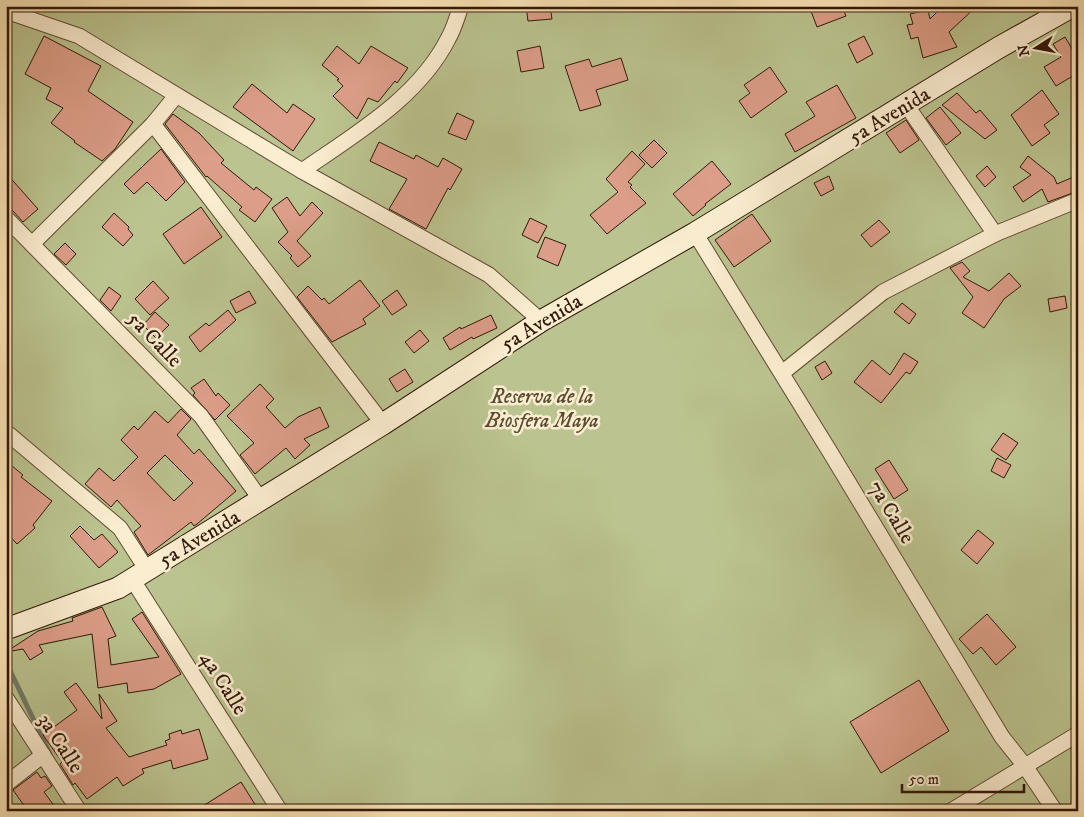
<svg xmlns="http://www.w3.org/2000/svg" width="1084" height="817" viewBox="0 0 1084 817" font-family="'IM FELL DW Pica',serif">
  <rect width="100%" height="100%" fill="#f9e3b6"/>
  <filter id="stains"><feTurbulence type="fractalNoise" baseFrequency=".004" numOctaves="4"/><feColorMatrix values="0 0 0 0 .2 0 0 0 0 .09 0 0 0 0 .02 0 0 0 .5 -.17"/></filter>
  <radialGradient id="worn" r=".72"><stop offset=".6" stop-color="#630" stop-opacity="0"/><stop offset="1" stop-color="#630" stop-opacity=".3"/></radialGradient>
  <rect fill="#bbc490" stroke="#766e4c" x="6" y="6" width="1072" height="805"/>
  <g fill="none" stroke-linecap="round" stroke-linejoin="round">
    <polyline stroke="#727c68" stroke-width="5" points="6,662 50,754"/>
  </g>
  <g fill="#dc9e88" stroke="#311807" fill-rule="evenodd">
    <polygon points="526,6 550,6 552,19 528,21"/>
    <polygon points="809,6 842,6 846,16 817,27"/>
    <polygon points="943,6 977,6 949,32 957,47 923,58 918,37 911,39 907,25 913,24 910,14 928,10 930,19"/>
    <polygon points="44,36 101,66 88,91 133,122 115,149 102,161 74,142 75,141 51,123 63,108 46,99 51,88 25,74"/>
    <polygon points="864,36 873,54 857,63 848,44"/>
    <polygon points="1065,37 1078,59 1078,73 1056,86 1044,67 1061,57 1053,44"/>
    <polygon points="337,46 359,64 371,46 408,68 397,83 395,81 378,102 368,98 357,119 333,96 343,86 337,80 339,79 322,65"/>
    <polygon points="540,46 544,68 521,72 517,51"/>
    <polygon points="621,58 628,80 596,90 601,105 580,111 565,66 589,59 592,67"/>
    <polygon points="770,67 787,92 751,118 739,101 750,93 744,85"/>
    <polygon points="252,84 287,113 293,104 315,119 293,151 233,107"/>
    <polygon points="837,85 856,118 795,152 785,134 815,116 806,102"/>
    <polygon points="1042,90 1059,114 1044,125 1050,133 1032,146 1011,115"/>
    <polygon points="957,93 976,113 980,110 997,130 985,139 942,105"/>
    <polygon points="940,107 961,133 946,145 926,118"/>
    <polygon points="457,113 474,121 466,140 448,133"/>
    <polygon points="173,114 199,133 224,160 221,163 254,190 256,187 272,199 255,222 239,210 242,207 207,176 206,177 165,124"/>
    <polygon points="906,120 919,140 900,153 886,133"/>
    <polygon points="654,140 667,153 652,168 639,155"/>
    <polygon points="379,142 414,159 416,155 438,167 443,158 462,169 450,190 448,188 426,229 389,209 407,179 370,161"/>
    <polygon points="161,149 185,182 166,201 147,182 134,194 124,184"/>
    <polygon points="632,151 645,164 628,182 632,185 630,187 646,203 607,234 590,215 618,192 606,179"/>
    <polygon points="1028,156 1054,177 1057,184 1078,175 1078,191 1048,202 1042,189 1023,202 1013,187 1031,175 1020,167"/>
    <polygon points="712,161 731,184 705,204 706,205 693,216 673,194"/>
    <polygon points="987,166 996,177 985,187 976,176"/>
    <polygon points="6,173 38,209 23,222 13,211 6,209"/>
    <polygon points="829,176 834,189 821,196 814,183"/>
    <polygon points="287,197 300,216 312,202 323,213 297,241 311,256 298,267 290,258 292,256 278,242 288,232 272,208"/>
    <polygon points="201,207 222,237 184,264 163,234"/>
    <polygon points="114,213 129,227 128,229 133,235 123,246 102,227"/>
    <polygon points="752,214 771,241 734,267 715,240"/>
    <polygon points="530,218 547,226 538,243 522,235"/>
    <polygon points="879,220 890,232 871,247 861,235"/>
    <polygon points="545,237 566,245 558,266 537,257"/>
    <polygon points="65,243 76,254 66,265 54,254"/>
    <polygon points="962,262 970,271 963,277 989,291 1009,273 1021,286 1004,299 984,328 962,313 973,297 950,268"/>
    <polygon points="360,280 380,306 363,319 366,324 332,342 297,297 308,286 322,300 324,298 329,304"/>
    <polygon points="153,281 169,298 150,315 135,299"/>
    <polygon points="109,287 121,296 111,311 100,300"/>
    <polygon points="397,290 407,305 392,315 382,301"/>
    <polygon points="249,291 256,303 236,313 230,301"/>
    <polygon points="1065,296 1067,308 1050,312 1048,299"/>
    <polygon points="902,303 916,314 909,324 894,312"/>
    <polygon points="228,310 236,320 200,352 189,337 206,323 209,326"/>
    <polygon points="155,312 169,325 156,338 143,325"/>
    <polygon points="491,315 497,328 473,339 472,337 450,350 443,338 460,327 461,329"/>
    <polygon points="420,330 429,341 414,353 405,342"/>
    <polygon points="904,353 918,362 910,374 906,372 881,403 854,382 872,360 890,375"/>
    <polygon points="825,361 832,373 822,380 815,367"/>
    <polygon points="405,369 413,382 397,392 389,379"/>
    <polygon points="204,379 216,396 218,393 230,405 215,420 193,395 195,393 191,388"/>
    <polygon points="260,384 274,399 266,407 285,428 298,417 320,407 329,427 304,439 310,445 295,459 286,448 255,474 240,455 254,443 227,416"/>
    <path d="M 181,409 L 191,419 L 177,435 L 194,454 L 199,449 L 236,491 L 197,524 L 194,526 L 191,522 L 148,555 L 134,532 L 141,526 L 117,500 L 111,507 L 85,484 L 99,468 L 114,481 L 138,457 L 121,440 L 134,426 L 138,430 L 155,411 L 168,423 ZM 165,455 L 193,483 L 174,501 L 147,473 Z"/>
    <polygon points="1003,433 1018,443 1006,460 991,450"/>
    <polygon points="997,458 1011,465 1004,478 991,471"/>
    <polygon points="889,460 908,490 894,499 875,469"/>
    <polygon points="6,461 23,475 21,477 52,501 33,525 35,528 17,544 6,532"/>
    <polygon points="80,526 94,540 102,534 118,552 99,568 70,536"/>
    <polygon points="978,530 994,543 977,564 961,550"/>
    <polygon points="102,607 116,636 108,639 111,665 159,657 132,619 142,612 181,674 154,689 128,693 127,683 98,688 92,634 39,645 43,652 30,660 23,649 6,652 38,631 73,621 72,618"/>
    <polygon points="987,614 1016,647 996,665 981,647 973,654 959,639"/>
    <polygon points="919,680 949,731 881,773 850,722"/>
    <polygon points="76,683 102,719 99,694 117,721 106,728 129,757 167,745 165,741 170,739 169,734 181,730 182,734 199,729 208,759 173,769 171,760 142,769 144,773 123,786 117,777 87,799 75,783 73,785 60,764 62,762 43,735 77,710 64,692"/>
    <polygon points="37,772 41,778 45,776 52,786 44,792 58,811 28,811 13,790"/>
    <polygon points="241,782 256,806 248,811 195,811"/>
  </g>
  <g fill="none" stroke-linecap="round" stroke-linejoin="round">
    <defs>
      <g id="street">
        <polyline points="6,11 79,36 302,171 489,275 541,321"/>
        <polyline points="907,106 995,234"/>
        <polyline points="153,124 383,424"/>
        <path d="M 302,171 C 355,134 418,98 448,39 C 454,29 457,17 461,6"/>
        <polyline points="6,218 201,416 261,500"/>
        <polyline points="695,233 830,452 1002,737 1025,766 1055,811"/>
        <polyline points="32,244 153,124 175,97"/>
        <polyline points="782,373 883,292 995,234 1078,200"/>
        <polyline points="6,432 120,528 147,570"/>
        <polyline points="132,579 280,811"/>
        <polyline points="6,698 79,811"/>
        <polyline points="6,784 43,755"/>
        <polyline points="951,811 1078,734"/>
      </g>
      <polyline id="secondary" points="6,629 118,588 383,424 541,321 695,233 998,48 1073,6"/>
    </defs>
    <use href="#street" stroke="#634b33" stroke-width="17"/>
    <use href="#secondary" stroke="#311807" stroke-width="23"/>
    <use href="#street" stroke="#fbedd0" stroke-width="15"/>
    <use href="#secondary" stroke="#fbedd0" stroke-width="21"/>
  </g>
  <g text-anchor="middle" stroke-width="5" stroke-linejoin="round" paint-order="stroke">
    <g font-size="21" fill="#311807" stroke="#fbedd0">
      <text transform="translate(889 115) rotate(-31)" y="7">5a Avenida</text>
      <text transform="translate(541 322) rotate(-31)" y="7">5a Avenida</text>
      <text transform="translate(155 339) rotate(46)" y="7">5a Calle</text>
      <text transform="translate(892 512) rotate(59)" y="7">7a Calle</text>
      <text transform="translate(199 538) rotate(-31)" y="7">5a Avenida</text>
      <text transform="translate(224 683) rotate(58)" y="7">4a Calle</text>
      <text transform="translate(61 743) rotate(57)" y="7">3a Calle</text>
    </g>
    <g font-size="21" font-style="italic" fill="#5a4c30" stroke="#fbedd0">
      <text x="542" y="403">Reserva de la<tspan x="542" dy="24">Biosfera Maya</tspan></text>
    </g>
  </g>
  <rect width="1084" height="817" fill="none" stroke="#f9e3b6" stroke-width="25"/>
  <rect x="8" y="8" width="1069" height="802" fill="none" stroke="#311807" stroke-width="2.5"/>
  <rect x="12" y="12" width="1059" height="792" fill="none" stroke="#311807"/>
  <g transform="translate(1036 48) rotate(259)" stroke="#fbedd0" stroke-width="4" paint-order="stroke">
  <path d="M0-4L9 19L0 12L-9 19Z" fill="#311807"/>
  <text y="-8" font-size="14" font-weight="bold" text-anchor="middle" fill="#311807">N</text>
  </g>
  <path d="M902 784v8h122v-8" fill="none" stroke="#311807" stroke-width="2.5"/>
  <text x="909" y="784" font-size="15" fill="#311807" stroke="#fbedd0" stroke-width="4" paint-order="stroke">50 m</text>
  <rect width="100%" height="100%" filter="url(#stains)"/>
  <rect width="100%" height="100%" fill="url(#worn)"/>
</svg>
